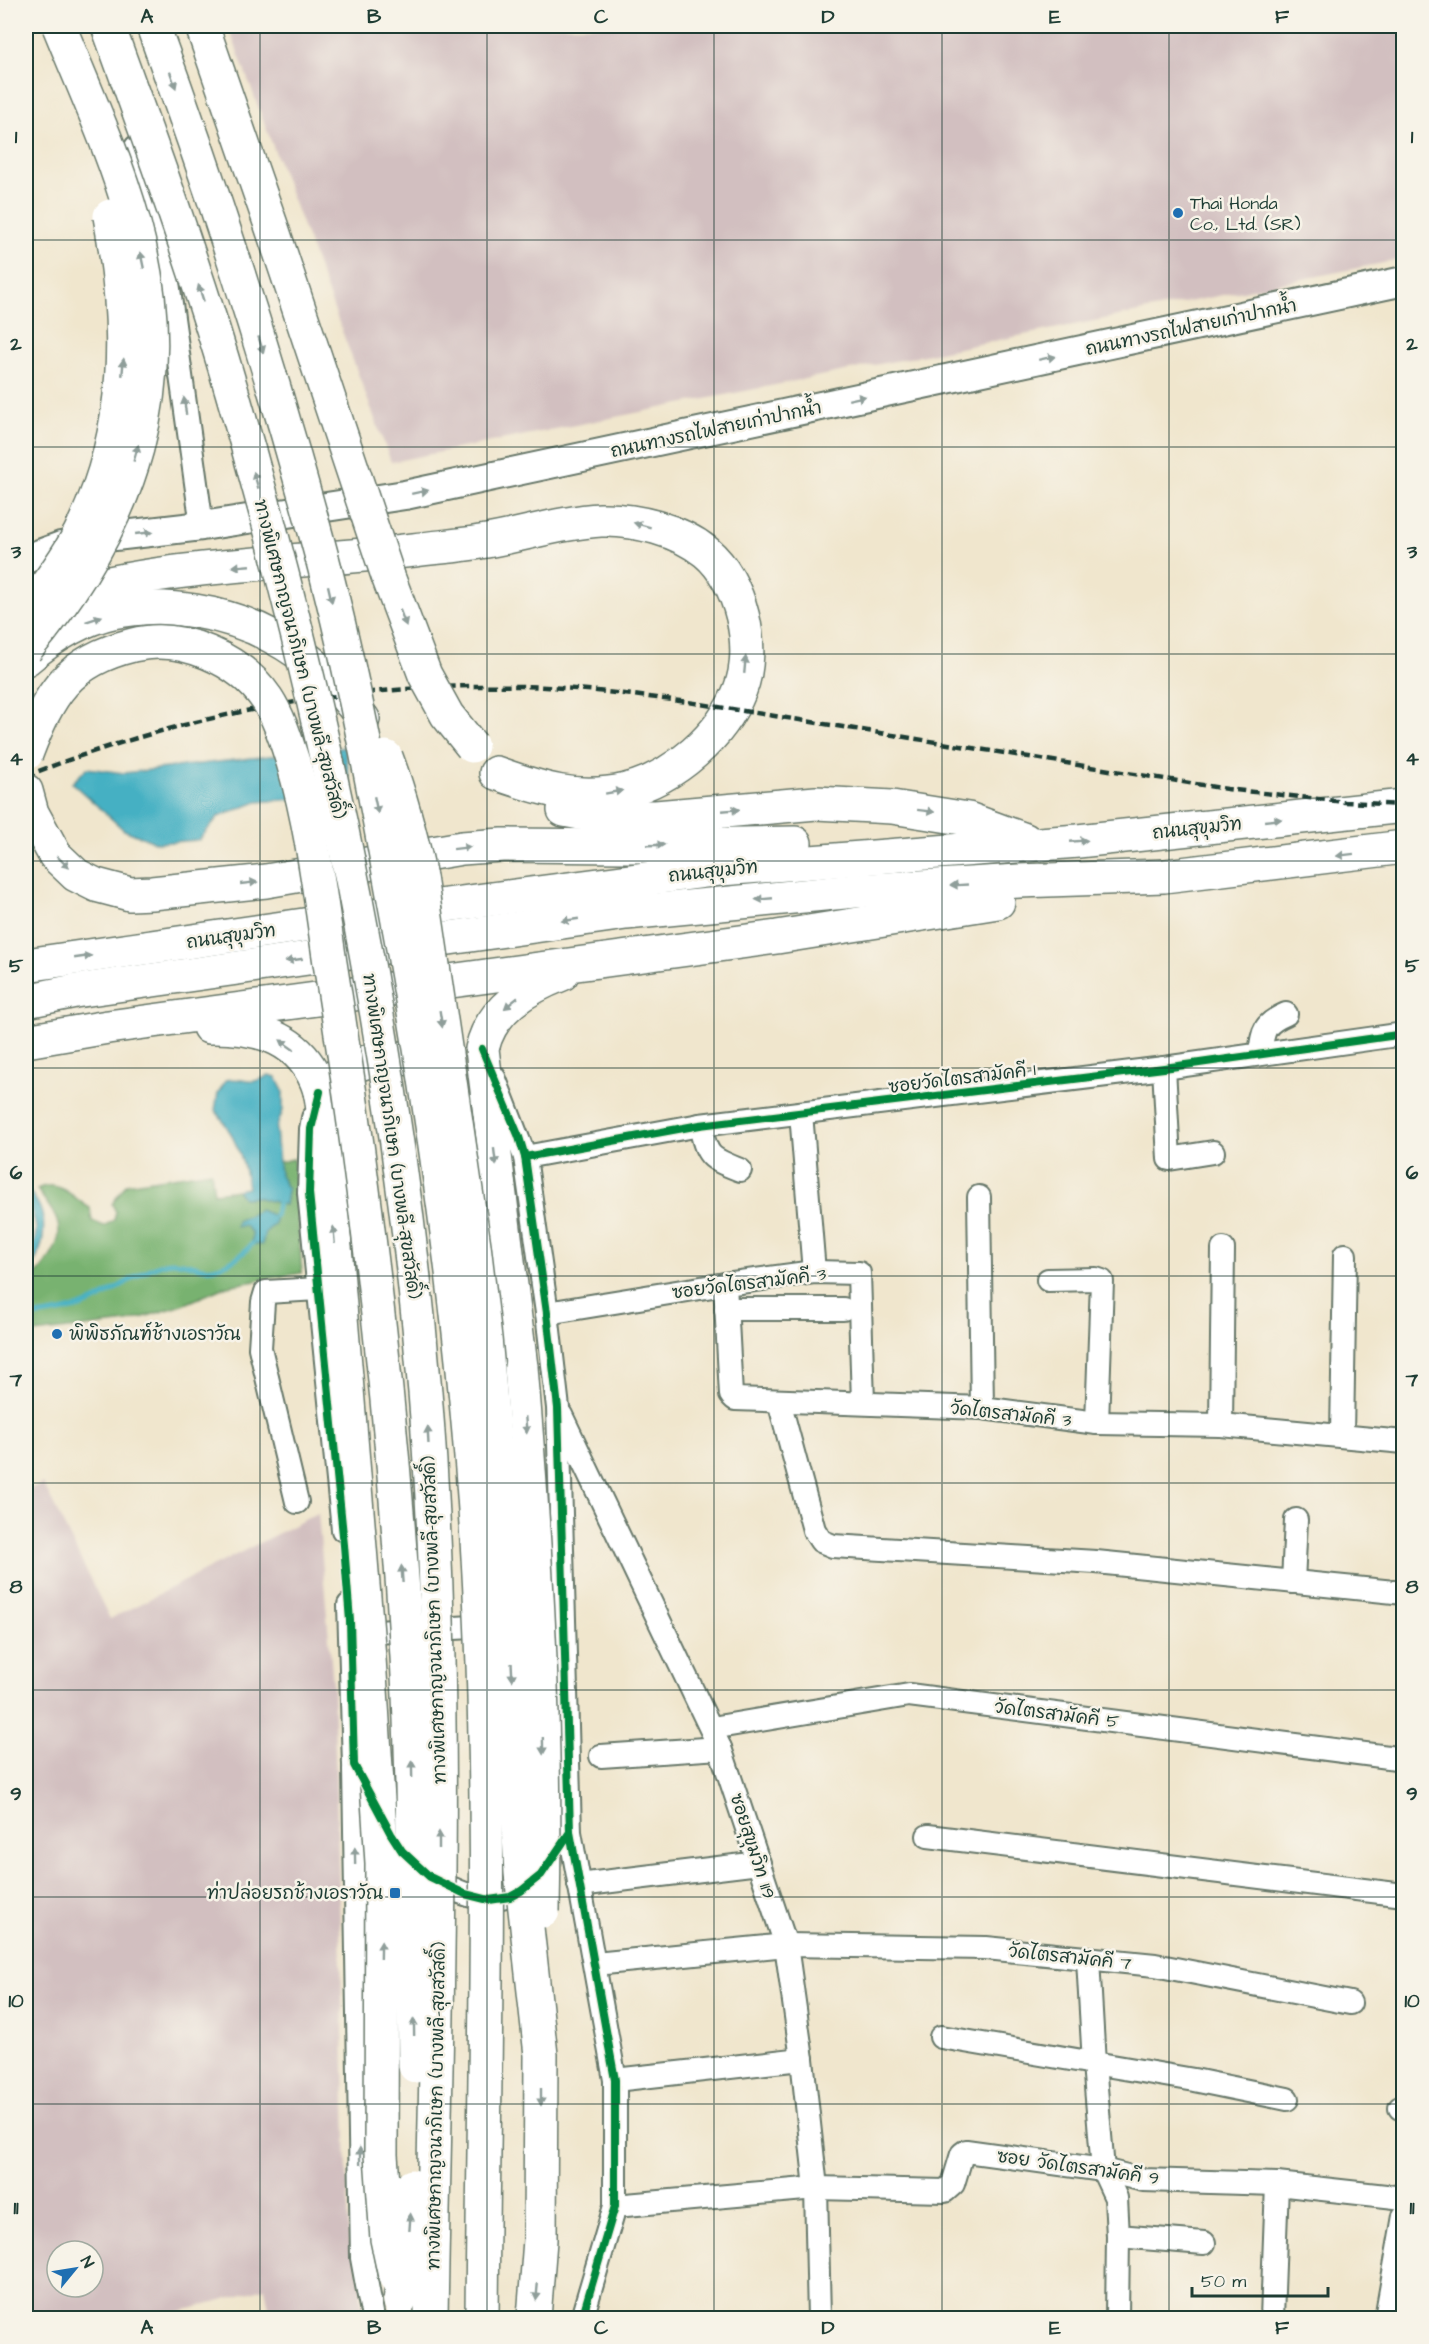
<svg xmlns="http://www.w3.org/2000/svg" width="1429" height="2344" viewBox="0 0 1429 2344" font-family="'Architects Daughter','Playpen Sans Thai',sans-serif">
  <rect width="100%" height="100%" fill="#f7f3e8"/>
  <filter id="ink" filterUnits="userSpaceOnUse"><feTurbulence type="fractalNoise" baseFrequency=".0167" numOctaves="2"/><feDisplacementMap in="SourceGraphic" scale="12" xChannelSelector="R" yChannelSelector="G"/><feConvolveMatrix kernelMatrix="1 2 1 2 8 2 1 2 1" color-interpolation-filters="sRGB"/></filter>
  <filter id="wash" filterUnits="userSpaceOnUse"><feTurbulence type="fractalNoise" baseFrequency=".008" numOctaves="4" result="noise"/><feDisplacementMap in="SourceGraphic" scale="24" xChannelSelector="R" yChannelSelector="G"/><feGaussianBlur stdDeviation="1.35" result="paint"/><feColorMatrix in="noise" values="0 0 0 0 0 0 0 0 0 0 0 0 0 0 0 0 0 1.4 0 .05"/><feComposite in="paint" operator="in"/></filter>
  <g filter="url(#wash)">
    <rect width="100%" height="100%" fill="#f0e6cd"/>
    <g fill="#d2bfc0" fill-rule="evenodd">
      <polygon points="228,26 1403,26 1403,259 391,462"/>
      <path d="M 43,1483 L 110,1619 L 318,1513 L 333,1684 L 349,2242 L 357,2243 L 363,2318 L 271,2318 L 265,2288 L 157,2318 L 26,2318 L 26,1491 ZM 57,2251 L 93,2251 L 93,2287 L 57,2287 Z"/>
    </g>
    <path fill="#78b26f" stroke="#4c7852" stroke-width="1.5" d="M 294,1159 L 302,1273 L 227,1286 L 183,1305 L 128,1322 L 26,1334 L 26,1284 C 42,1270 66,1244 57,1221 C 53,1209 43,1199 37,1189 C 59,1178 73,1198 90,1208 L 92,1221 L 104,1226 L 114,1220 L 116,1212 L 112,1204 L 126,1184 L 211,1171 L 214,1193 L 237,1190 L 243,1198 L 256,1197 L 285,1205 L 287,1189 L 280,1175 L 279,1162 Z"/>
    <g fill="#45b0c3" stroke="#32767c" stroke-width="1.5">
      <polygon points="345,747 351,790 320,797 257,802 218,817 199,840 157,843 124,830 72,783 87,768 124,773"/>
      <path d="M 269,1075 L 276,1077 L 283,1091 L 283,1110 L 276,1129 L 280,1175 L 287,1189 L 285,1205 L 256,1197 L 243,1198 L 237,1190 L 248,1188 C 244,1160 233,1132 215,1110 L 218,1093 L 226,1080 C 245,1076 248,1088 269,1075 Z"/>
      <path d="M 26,1189 C 52,1211 47,1250 26,1273 C 25,1258 35,1247 36,1231 C 36,1215 25,1204 26,1189 Z"/>
      <polygon points="260,1210 275,1216 275,1223 265,1233 262,1245 252,1244 252,1233 244,1225 236,1227 237,1221"/>
    </g>
    <g fill="none" stroke-linecap="round" stroke-linejoin="round">
      <g stroke="#45b0c3" stroke-width="5">
        <polyline points="275,1216 278,1203"/>
        <path d="M 26,1317 C 49,1314 76,1311 97,1300 C 119,1288 139,1272 162,1264 C 175,1259 191,1265 203,1268 C 220,1271 242,1256 252,1244"/>
      </g>
    </g>
  </g>
  <g filter="url(#ink)">
    <g fill="none" stroke-linecap="round" stroke-linejoin="round">
      <defs>
        <g id="minor">
          <polyline points="136,147 162,239 202,526"/>
          <path d="M 1260,1054 C 1263,1031 1263,1024 1286,1014"/>
          <polyline points="1164,1068 1169,1159 1213,1152"/>
          <polyline points="494,1077 525,1157 547,1313 558,1408 570,1832 615,2080 615,2206 582,2318"/>
          <polyline points="801,1113 814,1272"/>
          <polyline points="313,1118 311,1129 309,1193 343,1530"/>
          <path d="M 700,1125 C 707,1157 709,1158 740,1170"/>
          <polyline points="525,1157 700,1125 1164,1068 1404,1034"/>
          <polyline points="979,1197 982,1408"/>
          <polyline points="1048,1280 1096,1279 1102,1281 1097,1423"/>
          <polyline points="725,1284 731,1395 735,1399 982,1408 1097,1423 1221,1425 1404,1442"/>
          <polyline points="726,1309 843,1309"/>
          <polyline points="547,1313 725,1284 814,1272 859,1273 863,1403"/>
          <polyline points="779,1401 814,1530 821,1541 833,1546 1096,1562 1404,1593"/>
          <polyline points="561,1415 720,1748 786,1945 802,2059 816,2188 819,2318"/>
          <polyline points="1221,1425 1223,1249"/>
          <polyline points="1342,1436 1345,1255"/>
          <polyline points="297,1502 260,1348 263,1302 266,1292 318,1289"/>
          <polyline points="1293,1582 1296,1520"/>
          <polyline points="349,1605 354,1765 374,1803"/>
          <polyline points="354,1625 362,1631 375,1632 493,1626"/>
          <polyline points="712,1728 909,1695 1404,1759"/>
          <polyline points="601,1756 720,1748"/>
          <polyline points="354,1769 362,2258 373,2318"/>
          <polyline points="928,1836 1404,1895"/>
          <path d="M 430,1877 C 467,1898 494,1909 532,1884"/>
          <polyline points="579,1885 759,1863"/>
          <polyline points="1088,1959 1094,2064 1103,2170 1116,2198 1118,2236 1117,2318"/>
          <polyline points="595,1964 786,1945 986,1948 1155,1965 1350,2003"/>
          <polyline points="941,2037 1194,2080 1287,2099"/>
          <polyline points="615,2080 802,2059"/>
          <polyline points="1400,2108 1404,2108"/>
          <polyline points="615,2206 816,2188 945,2191 953,2184 962,2154 966,2151 1103,2170 1143,2180 1277,2184 1404,2198"/>
          <polyline points="1118,2236 1204,2243"/>
          <polyline points="1272,2318 1277,2184"/>
          <polyline points="1386,2318 1404,2216"/>
        </g>
        <polyline id="major" points="26,559 61,546 115,536 202,526 405,495 1404,281"/>
        <g id="highway">
          <path d="M 49,598 C 166,563 293,564 414,550 C 436,547 458,546 480,542 C 521,536 560,522 601,520 C 635,519 679,530 706,552 C 741,581 757,648 740,690 C 722,736 674,778 626,790 C 577,801 541,789 496,773"/>
          <path d="M 26,659 C 51,638 81,619 113,612 C 164,601 228,612 273,637 C 309,656 340,686 363,719"/>
          <polyline points="26,791 32,813 55,855 76,875 96,885 130,894 152,893 266,881 462,848 502,845 628,846 795,843"/>
          <polyline points="564,810 586,814 620,817 656,817 816,803 892,807 968,819 1025,840"/>
          <polyline points="26,965 416,909 721,869 1078,841 1404,806"/>
          <polyline points="26,1001 75,991 626,913 855,891 1019,881 1164,876 1404,847"/>
          <path d="M 209,1027 C 258,1026 304,1038 320,1091 C 323,1103 323,1116 325,1128 L 346,1377"/>
          <polyline points="26,1041 108,1027 777,937 998,902"/>
          <path d="M 320,1092 C 347,1055 394,1056 435,1060 L 440,1064 L 442,1071"/>
          <path d="M 521,1367 L 482,1049 C 491,1009 526,988 562,974"/>
        </g>
      </defs>
      <use href="#minor" stroke="#68786a" stroke-width="26"/>
      <use href="#major" stroke="#68786a" stroke-width="32"/>
      <use href="#highway" stroke="#68786a" stroke-width="36"/>
      <use href="#minor" stroke="#fff" stroke-width="22"/>
      <use href="#major" stroke="#fff" stroke-width="28"/>
      <use href="#highway" stroke="#fff" stroke-width="33"/>
      <path stroke="#1f3d34" stroke-width="4.5" stroke-dasharray="9 4.5" stroke-linecap="butt" d="M 26,776 C 183,714 351,683 520,686 C 576,687 632,695 688,702 L 1227,789 L 1345,802 L 1404,805"/>
      <defs>
        <g id="highway-bridge">
          <path d="M 108,26 C 152,147 196,268 232,392 C 327,718 397,1054 425,1392 C 450,1701 436,2010 431,2318"/>
          <path d="M 153,26 C 215,195 270,365 317,539 C 348,652 370,768 391,883 C 433,1106 465,1330 478,1557 C 493,1810 484,2065 482,2318"/>
          <polyline points="202,26 272,228 389,579 425,675 447,715 472,746"/>
          <path d="M 26,612 C 45,588 66,560 80,533 C 131,430 130,326 110,216"/>
          <path d="M 26,649 C 133,522 179,385 133,220 C 114,153 85,90 59,26"/>
          <path d="M 26,754 C 49,694 67,661 133,645 C 181,633 240,659 267,699 C 280,719 286,741 293,762 C 312,827 320,896 330,963 C 367,1193 394,1425 407,1657 C 415,1793 413,1930 415,2066"/>
          <path d="M 386,757 C 401,797 411,836 420,877 L 474,1245 L 485,1338 L 505,1555 L 521,1873 L 541,2055 L 540,2240 L 534,2318"/>
          <path d="M 521,1367 C 536,1548 547,1729 543,1911"/>
          <polyline points="346,1377 369,1658 382,1863 381,2155 387,2239 395,2276"/>
          <polyline points="400,2301 410,2229 412,2186"/>
        </g>
      </defs>
      <use href="#highway-bridge" stroke="#68786a" stroke-width="36" stroke-linecap="butt"/>
      <use href="#highway-bridge" stroke="#fff" stroke-width="33"/>
      <defs>
        <g id="cycleway">
          <polyline points="482,1049 519,1137 525,1157 547,1313 558,1408 570,1832 615,2080 615,2206 582,2318"/>
          <polyline points="320,1092 311,1129 309,1193 344,1545 350,1621 354,1765 391,1834 402,1851 430,1877 465,1894 489,1900 510,1897 521,1891 541,1875 570,1832"/>
          <polyline points="525,1157 700,1125 1164,1068 1404,1034"/>
        </g>
      </defs>
      <use href="#cycleway" stroke="#f7f3e8" stroke-width="11"/>
      <use href="#cycleway" stroke="#00873e" stroke-width="8"/>
    </g>
    <defs><path id="oneway-solid" d="M-6-.8H1V-3.2L6.5 0L1 3.2V.8H-6Z" transform="scale(1.5)"/></defs>
    <g fill="#8f9e9a">
      <use href="#oneway-solid" transform="translate(173 80) rotate(70)"/>
      <use href="#oneway-solid" transform="translate(142 260) rotate(-102)"/>
      <use href="#oneway-solid" transform="translate(201 293) rotate(-108)"/>
      <use href="#oneway-solid" transform="translate(261 345) rotate(73)"/>
      <use href="#oneway-solid" transform="translate(1047 358) rotate(-12)"/>
      <use href="#oneway-solid" transform="translate(123 367) rotate(-85)"/>
      <use href="#oneway-solid" transform="translate(857 398) rotate(-12)"/>
      <use href="#oneway-solid" transform="translate(185 406) rotate(-98)"/>
      <use href="#oneway-solid" transform="translate(136 453) rotate(-74)"/>
      <use href="#oneway-solid" transform="translate(256 480) rotate(-106)"/>
      <use href="#oneway-solid" transform="translate(420 492) rotate(-12)"/>
      <use href="#oneway-solid" transform="translate(642 525) rotate(-165)"/>
      <use href="#oneway-solid" transform="translate(144 533) rotate(-6)"/>
      <use href="#oneway-solid" transform="translate(241 566) rotate(175)"/>
      <use href="#oneway-solid" transform="translate(330 594) rotate(77)"/>
      <use href="#oneway-solid" transform="translate(403 618) rotate(69)"/>
      <use href="#oneway-solid" transform="translate(94 619) rotate(-19)"/>
      <use href="#oneway-solid" transform="translate(745 665) rotate(-85)"/>
      <use href="#oneway-solid" transform="translate(614 792) rotate(-10)"/>
      <use href="#oneway-solid" transform="translate(376 805) rotate(78)"/>
      <use href="#oneway-solid" transform="translate(731 810) rotate(-5)"/>
      <use href="#oneway-solid" transform="translate(926 811) rotate(7)"/>
      <use href="#oneway-solid" transform="translate(1273 820) rotate(-6)"/>
      <use href="#oneway-solid" transform="translate(1079 841) rotate(-5)"/>
      <use href="#oneway-solid" transform="translate(656 845) rotate(-2)"/>
      <use href="#oneway-solid" transform="translate(462 848) rotate(-7)"/>
      <use href="#oneway-solid" transform="translate(1345 855) rotate(173)"/>
      <use href="#oneway-solid" transform="translate(63 862) rotate(44)"/>
      <use href="#oneway-solid" transform="translate(249 883) rotate(-6)"/>
      <use href="#oneway-solid" transform="translate(959 885) rotate(177)"/>
      <use href="#oneway-solid" transform="translate(764 899) rotate(175)"/>
      <use href="#oneway-solid" transform="translate(570 920) rotate(172)"/>
      <use href="#oneway-solid" transform="translate(83 957) rotate(-8)"/>
      <use href="#oneway-solid" transform="translate(294 960) rotate(172)"/>
      <use href="#oneway-solid" transform="translate(511 1003) rotate(141)"/>
      <use href="#oneway-solid" transform="translate(441 1019) rotate(81)"/>
      <use href="#oneway-solid" transform="translate(287 1045) rotate(-144)"/>
      <use href="#oneway-solid" transform="translate(495 1157) rotate(83)"/>
      <use href="#oneway-solid" transform="translate(334 1235) rotate(-95)"/>
      <use href="#oneway-solid" transform="translate(526 1425) rotate(85)"/>
      <use href="#oneway-solid" transform="translate(428 1435) rotate(-93)"/>
      <use href="#oneway-solid" transform="translate(402 1574) rotate(-94)"/>
      <use href="#oneway-solid" transform="translate(512 1672) rotate(87)"/>
      <use href="#oneway-solid" transform="translate(543 1746) rotate(89)"/>
      <use href="#oneway-solid" transform="translate(412 1769) rotate(-91)"/>
      <use href="#oneway-solid" transform="translate(439 1840) rotate(-90)"/>
      <use href="#oneway-solid" transform="translate(355 1856) rotate(-91)"/>
      <use href="#oneway-solid" transform="translate(381 1950) rotate(-89)"/>
      <use href="#oneway-solid" transform="translate(414 2027) rotate(-91)"/>
      <use href="#oneway-solid" transform="translate(541 2097) rotate(90)"/>
      <use href="#oneway-solid" transform="translate(360 2156) rotate(-91)"/>
      <use href="#oneway-solid" transform="translate(410 2222) rotate(-86)"/>
      <use href="#oneway-solid" transform="translate(537 2292) rotate(95)"/>
    </g>
  </g>
  <path fill="none" stroke="#1f3d34" stroke-width="1.5" stroke-opacity="0.55" d="M 260,26 L 260,2318M 487,26 L 487,2318M 714,26 L 714,2318M 942,26 L 942,2318M 1169,26 L 1169,2318M 26,240 L 1404,240M 26,447 L 1404,447M 26,654 L 1404,654M 26,861 L 1404,861M 26,1068 L 1404,1068M 26,1276 L 1404,1276M 26,1483 L 1404,1483M 26,1690 L 1404,1690M 26,1897 L 1404,1897M 26,2104 L 1404,2104"/>
  <g fill="#1f6fb2" stroke="#f7f3e8" stroke-width="2">
    <circle cx="1178" cy="213" r="6"/>
    <circle cx="57" cy="1334" r="6"/>
    <rect x="389" y="1887" width="12" height="12" rx="3"/>
  </g>
  <g text-anchor="middle" stroke-width="5" stroke-linejoin="round" paint-order="stroke">
    <g font-size="18" fill="#1f3d34" stroke="#f7f3e8" text-anchor="start">
      <text x="1190" y="209">Thai Honda<tspan x="1190" dy="21">Co., Ltd. (SR)</tspan></text>
      <text x="69" y="1340">พิพิธภัณฑ์ช้างเอราวัณ</text>
      <text x="383" y="1899" text-anchor="end">ท่าปล่อยรถช้างเอราวัณ</text>
    </g>
    <g font-size="18" fill="#1f3d34" stroke="#f7f3e8">
      <text transform="translate(1191 327) rotate(-12)" y="6">ถนนทางรถไฟสายเก่าปากน้ำ</text>
      <text transform="translate(716 429) rotate(-12)" y="6">ถนนทางรถไฟสายเก่าปากน้ำ</text>
      <text transform="translate(300 659) rotate(76)" y="6">ทางพิเศษกาญจนาภิเษก (บางพลี-สุขสวัสดิ์)</text>
      <text transform="translate(1197 828) rotate(-6)" y="6">ถนนสุขุมวิท</text>
      <text transform="translate(713 871) rotate(-6)" y="6">ถนนสุขุมวิท</text>
      <text transform="translate(231 936) rotate(-8)" y="6">ถนนสุขุมวิท</text>
      <text transform="translate(962 1078) rotate(-7)" y="6">ซอยวัดไตรสามัคคี 1</text>
      <text transform="translate(392 1136) rotate(82)" y="6">ทางพิเศษกาญจนาภิเษก (บางพลี-สุขสวัสดิ์)</text>
      <text transform="translate(749 1283) rotate(-7)" y="6">ซอยวัดไตรสามัคคี 3</text>
      <text transform="translate(1011 1414) rotate(6)" y="6">วัดไตรสามัคคี 3</text>
      <text transform="translate(434 1620) rotate(-92)" y="6">ทางพิเศษกาญจนาภิเษก (บางพลี-สุขสวัสดิ์)</text>
      <text transform="translate(1057 1714) rotate(7)" y="6">วัดไตรสามัคคี 5</text>
      <text transform="translate(753 1846) rotate(72)" y="6">ซอยสุขุมวิท 119</text>
      <text transform="translate(1070 1957) rotate(6)" y="6">วัดไตรสามัคคี 7</text>
      <text transform="translate(436 2106) rotate(-89)" y="6">ทางพิเศษกาญจนาภิเษก (บางพลี-สุขสวัสดิ์)</text>
      <text transform="translate(1078 2167) rotate(8)" y="6">ซอย วัดไตรสามัคคี 9</text>
    </g>
  </g>
  <rect width="1429" height="2344" fill="none" stroke="#f7f3e8" stroke-width="66"/>
  <g transform="translate(75 2269) rotate(60)"><circle r="28" fill="#f7f3e8" stroke="#a1aaa0" stroke-width="1.5"/>
  <path d="M0-4.5L10 22L0 15L-10 22Z" fill="#1f6fb2"/>
  <text y="-9" font-size="16" font-weight="bold" text-anchor="middle" fill="#1f3d34">N</text>
  </g>
  <path d="M1192 2287v9h136v-9" fill="none" stroke="#1f3d34" stroke-width="3"/>
  <text x="1201" y="2287" font-size="18" fill="#1f3d34" stroke="#f7f3e8" stroke-width="4.5" paint-order="stroke">50 m</text>
  <rect x="33" y="33" width="1363" height="2278" fill="none" stroke="#1f3d34" stroke-width="2"/>
  <g font-size="20" text-anchor="middle" font-weight="bold" fill="#1f3d34">
    <text x="147" y="23">A</text>
    <text x="374" y="23">B</text>
    <text x="601" y="23">C</text>
    <text x="828" y="23">D</text>
    <text x="1055" y="23">E</text>
    <text x="1282" y="23">F</text>
    <text x="16" y="143">1</text>
    <text x="1412" y="143">1</text>
    <text x="16" y="350">2</text>
    <text x="1412" y="350">2</text>
    <text x="16" y="558">3</text>
    <text x="1412" y="558">3</text>
    <text x="16" y="765">4</text>
    <text x="1412" y="765">4</text>
    <text x="16" y="972">5</text>
    <text x="1412" y="972">5</text>
    <text x="16" y="1179">6</text>
    <text x="1412" y="1179">6</text>
    <text x="16" y="1386">7</text>
    <text x="1412" y="1386">7</text>
    <text x="16" y="1593">8</text>
    <text x="1412" y="1593">8</text>
    <text x="16" y="1800">9</text>
    <text x="1412" y="1800">9</text>
    <text x="16" y="2007">10</text>
    <text x="1412" y="2007">10</text>
    <text x="16" y="2214">11</text>
    <text x="1412" y="2214">11</text>
    <text x="147" y="2334">A</text>
    <text x="374" y="2334">B</text>
    <text x="601" y="2334">C</text>
    <text x="828" y="2334">D</text>
    <text x="1055" y="2334">E</text>
    <text x="1282" y="2334">F</text>
  </g>
</svg>
